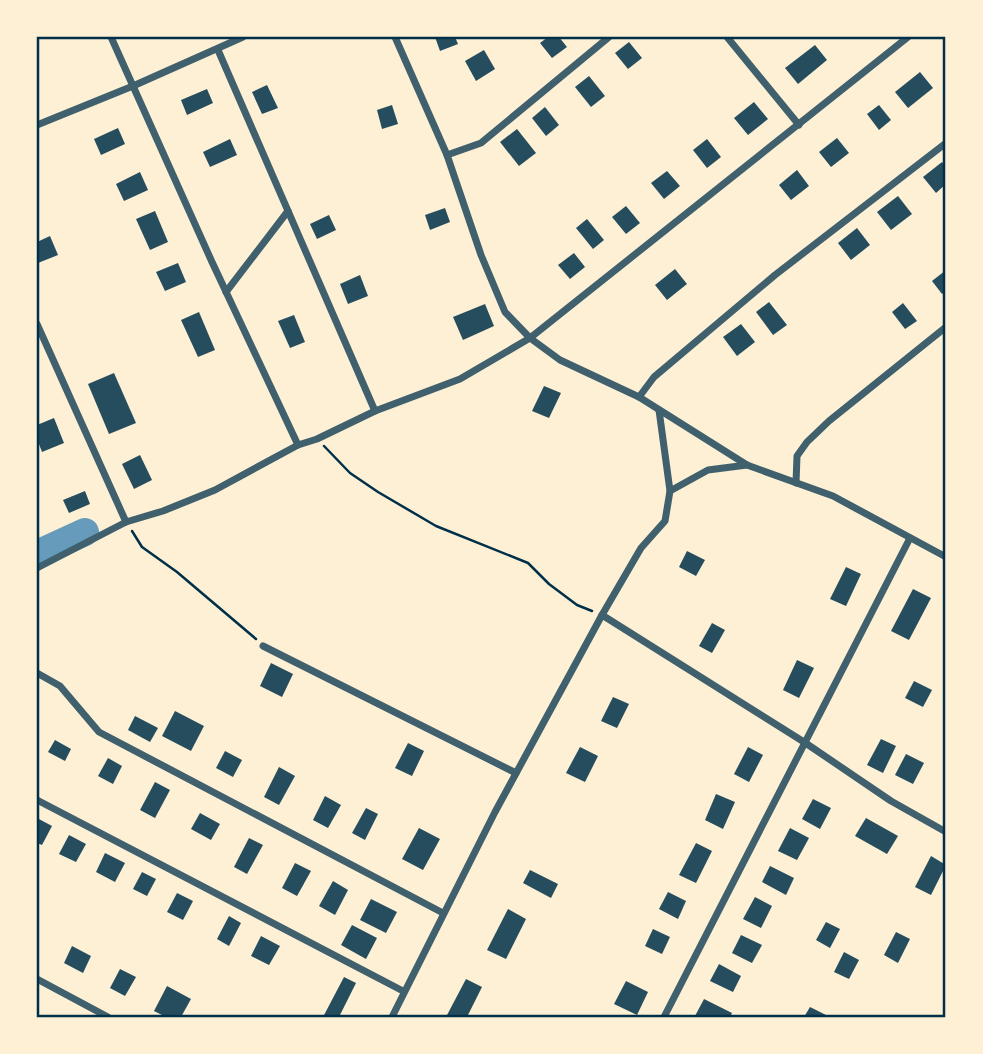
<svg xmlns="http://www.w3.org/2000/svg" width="983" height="1054" viewBox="0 0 983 1054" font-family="Bitter,serif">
  <rect width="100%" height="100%" fill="#fdf0d5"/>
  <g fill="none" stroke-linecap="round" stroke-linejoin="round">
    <polyline stroke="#669bbc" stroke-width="28" points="37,554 85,532"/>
  </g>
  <g fill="#264d5e">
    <polygon points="435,37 455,37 458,44 440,51"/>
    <polygon points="548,37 559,37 567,47 552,58 540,43"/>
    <polygon points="629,42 642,58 628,69 615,53"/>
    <polygon points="815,45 827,60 798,84 785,68"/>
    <polygon points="484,50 495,69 476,81 465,61"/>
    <polygon points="920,72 933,88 908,108 895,92"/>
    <polygon points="589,76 605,96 591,107 575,87"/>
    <polygon points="267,85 278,108 262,114 252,92"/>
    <polygon points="207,89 213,103 187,115 181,100"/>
    <polygon points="754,102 768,119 748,135 734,118"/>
    <polygon points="392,105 398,124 382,129 377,110"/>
    <polygon points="879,105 891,120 879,130 867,114"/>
    <polygon points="545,107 559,125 546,136 532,118"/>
    <polygon points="118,128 125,144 101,155 94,139"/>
    <polygon points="517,129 536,153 519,166 500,142"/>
    <polygon points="837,138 849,153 831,167 819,152"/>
    <polygon points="230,139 237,155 210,167 203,152"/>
    <polygon points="707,139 721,157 707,168 693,150"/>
    <polygon points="942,162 946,168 946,184 936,193 923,177"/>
    <polygon points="797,170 809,186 791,200 779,185"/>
    <polygon points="667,171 680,186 664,199 651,183"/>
    <polygon points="140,172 148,190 124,201 116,184"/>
    <polygon points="898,196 912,214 891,230 877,212"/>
    <polygon points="626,206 640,223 626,234 612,217"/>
    <polygon points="445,208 450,222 430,230 425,215"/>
    <polygon points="155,211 168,242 150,250 136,219"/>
    <polygon points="329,215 336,230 317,239 310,224"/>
    <polygon points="587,219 604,240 593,249 576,228"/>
    <polygon points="857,228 870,245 851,260 838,243"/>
    <polygon points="50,236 58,255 38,263 37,242"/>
    <polygon points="574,253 585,267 570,279 558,265"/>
    <polygon points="178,263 186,282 165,291 156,272"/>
    <polygon points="675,269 687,284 667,300 655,285"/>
    <polygon points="946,270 946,291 942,294 932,281"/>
    <polygon points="360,275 368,296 348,304 340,284"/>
    <polygon points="769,302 787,325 773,335 756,312"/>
    <polygon points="903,303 917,321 905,329 892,312"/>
    <polygon points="485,304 494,326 463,340 453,317"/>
    <polygon points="199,312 215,350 198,357 181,320"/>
    <polygon points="294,315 305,342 290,348 278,321"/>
    <polygon points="741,324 755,342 737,356 723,337"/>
    <polygon points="114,373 136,423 109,434 88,384"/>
    <polygon points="544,386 561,393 549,418 532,411"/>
    <polygon points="54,418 64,443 42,452 37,439 37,425"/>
    <polygon points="140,455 152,480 134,489 122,464"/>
    <polygon points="85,491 90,504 69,513 63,500"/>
    <polygon points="687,551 705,560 696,576 679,567"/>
    <polygon points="846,567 861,574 846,606 830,599"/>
    <polygon points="913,589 931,598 909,640 891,631"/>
    <polygon points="712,623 725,630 712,653 699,646"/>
    <polygon points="797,660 814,668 799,698 783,690"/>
    <polygon points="271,663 293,674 282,697 260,686"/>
    <polygon points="914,681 932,690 923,707 905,698"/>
    <polygon points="613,697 629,704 617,728 601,721"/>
    <polygon points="175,711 204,726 191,751 162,736"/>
    <polygon points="135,716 158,728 150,742 128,730"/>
    <polygon points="881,739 896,746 883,773 867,765"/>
    <polygon points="55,740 71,749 65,761 48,752"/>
    <polygon points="408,743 424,751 412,776 395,768"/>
    <polygon points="580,747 598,756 585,782 566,773"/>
    <polygon points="748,747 763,755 749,782 734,774"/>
    <polygon points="225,751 242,760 233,777 216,768"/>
    <polygon points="906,754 924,763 913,784 895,775"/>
    <polygon points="108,758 122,766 113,784 98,776"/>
    <polygon points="279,767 295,776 279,805 264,797"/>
    <polygon points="155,782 170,790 155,818 140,810"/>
    <polygon points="716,794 735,802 723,829 705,820"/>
    <polygon points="325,796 341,805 328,828 313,820"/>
    <polygon points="813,799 831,808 820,829 802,819"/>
    <polygon points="366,808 378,814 365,840 352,833"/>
    <polygon points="200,813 220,824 211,840 191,829"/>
    <polygon points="37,818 52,826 42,845 37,843"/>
    <polygon points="866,818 898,836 887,854 855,836"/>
    <polygon points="419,828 440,839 423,870 402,859"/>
    <polygon points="790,828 809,838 797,860 778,851"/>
    <polygon points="69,835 86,844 76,862 59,854"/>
    <polygon points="249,838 263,845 247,874 234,867"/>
    <polygon points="696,843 712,851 696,883 679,875"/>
    <polygon points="105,853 125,863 115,882 96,872"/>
    <polygon points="931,856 946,865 931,895 915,887"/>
    <polygon points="295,863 311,871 297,896 282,888"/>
    <polygon points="770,866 794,878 786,895 762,882"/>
    <polygon points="530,870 558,884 551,898 523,883"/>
    <polygon points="142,872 156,879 147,896 133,889"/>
    <polygon points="333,881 348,890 335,915 319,906"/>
    <polygon points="668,892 686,901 678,919 659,909"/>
    <polygon points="177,893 193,901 183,920 167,912"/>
    <polygon points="755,897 772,906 761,928 743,919"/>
    <polygon points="371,899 397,912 386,933 360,920"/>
    <polygon points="508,909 526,919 506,959 487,950"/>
    <polygon points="229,916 241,923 229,946 217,939"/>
    <polygon points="826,922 840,929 830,948 816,940"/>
    <polygon points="352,925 377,938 366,959 341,945"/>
    <polygon points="653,929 670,937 662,954 645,946"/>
    <polygon points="896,932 910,939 898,963 884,955"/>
    <polygon points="741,935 762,945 752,963 732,953"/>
    <polygon points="261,936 280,946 269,965 251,956"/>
    <polygon points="72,946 91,956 83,973 64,963"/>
    <polygon points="844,952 859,960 849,979 834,972"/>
    <polygon points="719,964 741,976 733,992 710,981"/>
    <polygon points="120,969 136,977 125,996 110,988"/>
    <polygon points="344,977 356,983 339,1017 323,1017"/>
    <polygon points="466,979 482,987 467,1017 446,1017"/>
    <polygon points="626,981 648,992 637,1015 614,1004"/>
    <polygon points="167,986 191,999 181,1017 166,1017 154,1011"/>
    <polygon points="704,999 732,1013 730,1017 695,1016"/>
    <polygon points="810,1007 830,1017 804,1017"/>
  </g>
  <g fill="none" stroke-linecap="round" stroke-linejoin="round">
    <g stroke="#003049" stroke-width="2.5">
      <polyline points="324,446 350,473 378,492 436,526 528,563 549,584 577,605 592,611"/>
      <polyline points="132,531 142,547 177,572 256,639"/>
    </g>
    <g stroke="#3f606c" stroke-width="7">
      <polyline points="111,37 212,262 298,445"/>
      <polyline points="395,37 447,155 481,255 505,312 530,338 560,360 639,397 747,465 833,496 946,557"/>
      <polyline points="727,37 799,125"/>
      <polyline points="218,50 375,411"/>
      <polyline points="37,125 133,86 243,37"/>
      <polyline points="447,155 481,143 609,37"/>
      <polyline points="226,292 288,211"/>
      <polyline points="37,324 126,522"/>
      <polyline points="639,397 654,377 775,275 946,143"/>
      <polyline points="659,410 670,491"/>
      <polyline points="796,483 797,456 807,442 829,421 946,327"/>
      <polyline points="37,568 126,522 163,511 215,490 298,445 317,439 375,411 460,379 530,338 908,37"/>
      <polyline points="602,615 804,742 891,801 946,832"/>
      <polyline points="263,646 516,773"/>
      <polyline points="37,673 60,686 99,732 443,913"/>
      <polyline points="37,800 403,991"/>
      <polyline points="37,979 108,1017"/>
      <polyline points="392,1017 495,812 602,615 641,548 665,521 670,491 708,470 747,465"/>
      <polyline points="664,1017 910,538"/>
    </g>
  </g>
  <rect width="983" height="1054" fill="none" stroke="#fdf0d5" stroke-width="77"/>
  <rect x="38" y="38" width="906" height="978" fill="none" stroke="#003049" stroke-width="2.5"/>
</svg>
